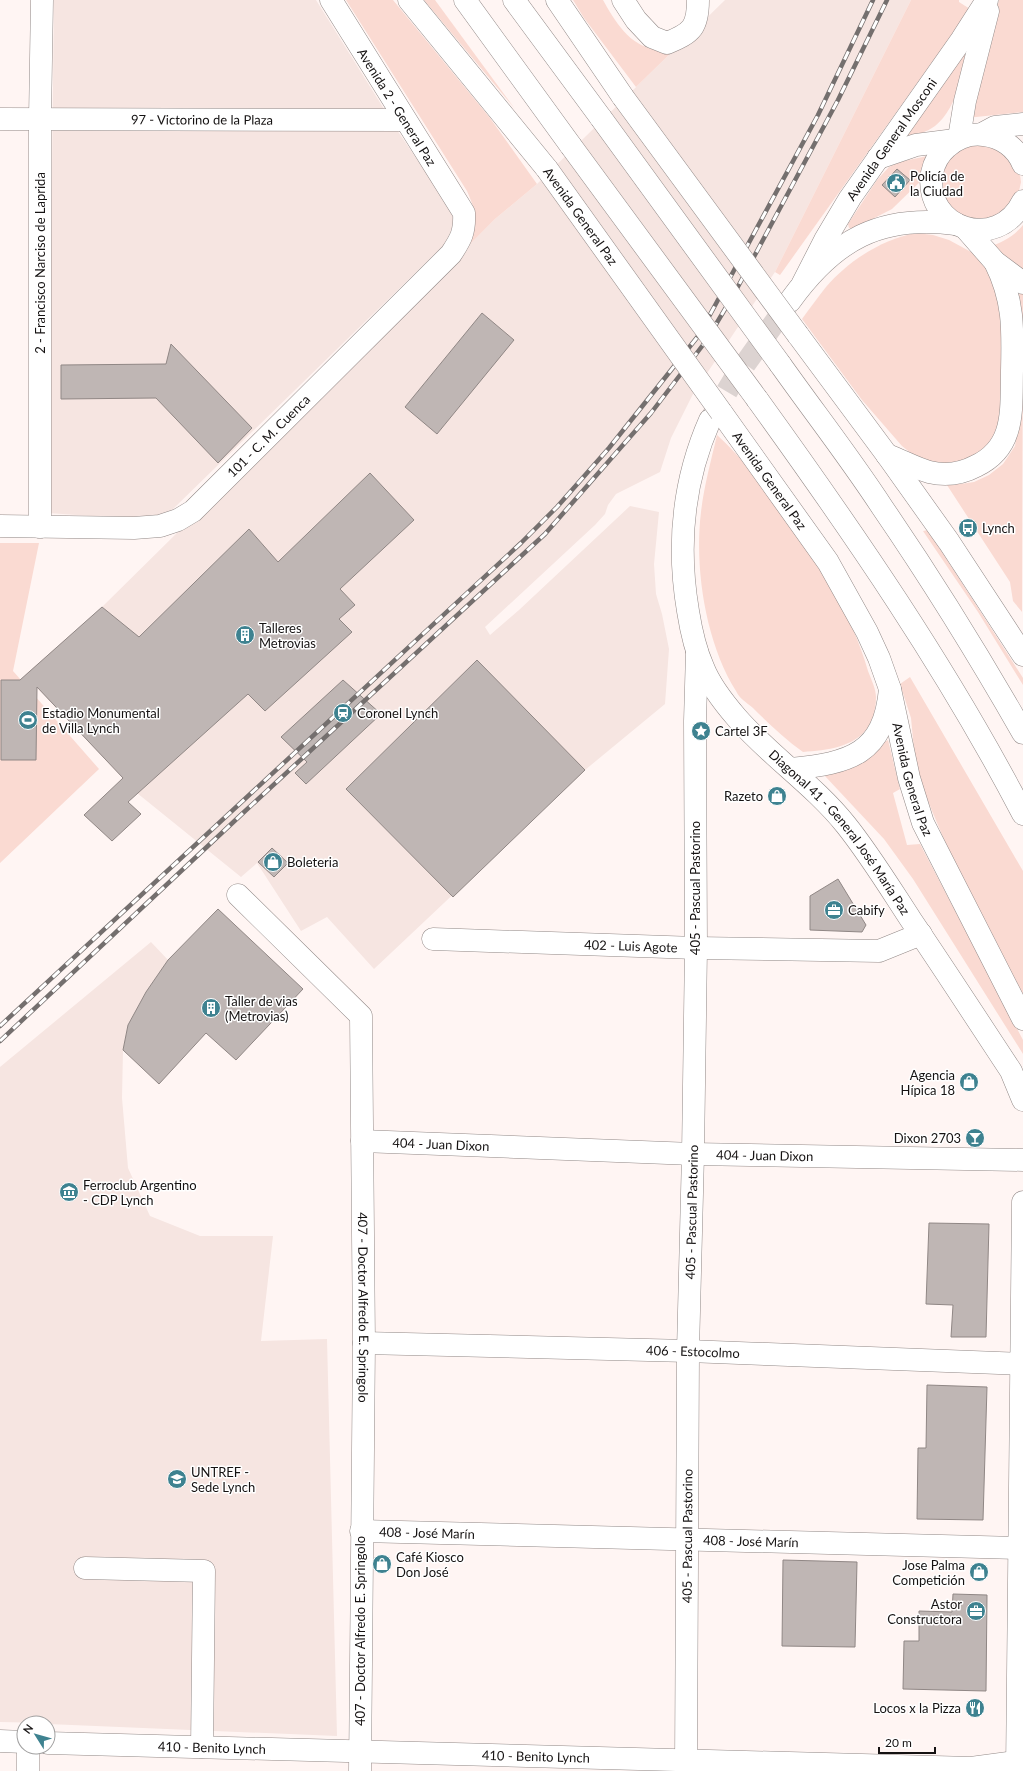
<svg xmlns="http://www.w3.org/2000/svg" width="1023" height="1771" viewBox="0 0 1023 1771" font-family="Lato,sans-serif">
  <rect width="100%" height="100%" fill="#fff5f3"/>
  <g fill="#f6e5e1">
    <polygon points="54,0 316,0 399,133 456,217 450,239 173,509 150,520 48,513"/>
    <polygon points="725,0 911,0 775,272 693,394 671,438 660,472 616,494 608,505 605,514 595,525 485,627 490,635 519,610 630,506 659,512 654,564 656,594 662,614 669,649 665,704 585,770 374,969 327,917 301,931 257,863 241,877 137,793 25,675 102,607 495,219 537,184"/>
    <polygon points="151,942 168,960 146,992 128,1025 123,1050 122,1098 128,1168 150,1216 200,1236 273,1236 261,1341 327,1339 337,1736 48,1724 48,1723 0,1722 0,1067"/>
  </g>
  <g fill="#fadad2">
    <path d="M 346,0 L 393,0 L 490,118 L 537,184 L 495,219 L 469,245 C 476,219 478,216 467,191 Z"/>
    <polygon points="424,0 435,0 515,109"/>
    <path d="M 573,0 L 603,0 C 614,20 630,47 656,49 C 663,49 671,47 678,46 L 636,87 L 584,18 Z"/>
    <polygon points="911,0 959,0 959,2 970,9 780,275 775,272"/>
    <polygon points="999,0 1023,0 1023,112 967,118"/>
    <path d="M 973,39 C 965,65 958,108 935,126 C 927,132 917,135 907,137 L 904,133 Z"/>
    <polygon points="960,145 1001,146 1019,168 1021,182 1018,196 1011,209 975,225 942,204 940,165"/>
    <polygon points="937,154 929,173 892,209 853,229 849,228 848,224 877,180 889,167 899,162"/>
    <path d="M 1023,225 L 1023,272 L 988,247 C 1003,242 1013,237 1023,225 Z"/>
    <path d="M 917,233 L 933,235 L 949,240 L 973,253 L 987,268 L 1003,303 L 1004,407 L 996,439 L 972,462 L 941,466 L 912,454 L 902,446 L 862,400 L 802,319 C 810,308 818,297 826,287 C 848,261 884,238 917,233 Z"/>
    <polygon points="1014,284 1023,291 1022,612 1013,601 1010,582 945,482 961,484 974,482 989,475 1003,464 1015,446 1019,423"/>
    <path d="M 717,435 C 747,462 771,497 793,530 C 806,550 822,570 834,590 C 848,616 860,643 868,671 C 871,679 876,689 876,697 C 876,707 874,718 869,726 C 854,748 827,750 803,752 C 785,739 769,724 753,708 C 747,703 739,698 736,691 C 706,643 694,569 701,512 C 704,486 711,461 717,435 Z"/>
    <polygon points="928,530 1023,678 1023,685 978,612 923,531"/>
    <polygon points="0,543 39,543 13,671 99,769 0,863"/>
    <polygon points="910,677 1023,871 1023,998 948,849 925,794 915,760 911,718 900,684"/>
    <polygon points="888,740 900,789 893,793 907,845 920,844 1023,1040 1023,1054 913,879 884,839 824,775"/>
  </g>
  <g fill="#bfb6b4" stroke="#908785">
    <polygon points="897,169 910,180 895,197 882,185"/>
    <polygon points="482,313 514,340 437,434 405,407"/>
    <polygon points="171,344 252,428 218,463 156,398 61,399 61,365 166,364"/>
    <polygon points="370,473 414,520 340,589 355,605 339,619 352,632 265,711 248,694 128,802 141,814 112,841 84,815 123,778 37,687 36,760 1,760 1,680 20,680 102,607 139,637 249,529 278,562"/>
    <polygon points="477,660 585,770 453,897 346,789"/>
    <polygon points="343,680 381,714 306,784 295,773 307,762 281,737"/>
    <polygon points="272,848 288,863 274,877 258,862"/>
    <polygon points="838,879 866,925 862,932 810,930 810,896"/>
    <polygon points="218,909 303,989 236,1060 206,1033 159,1084 123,1050 128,1025 146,992 168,960"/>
    <polygon points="929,1223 989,1224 986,1337 951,1337 953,1305 926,1304"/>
    <polygon points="927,1385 987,1387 983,1520 917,1519 918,1448 926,1448"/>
    <polygon points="783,1560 857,1562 855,1647 782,1646"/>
    <polygon points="953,1594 987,1595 986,1691 903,1689 904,1641 919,1641 919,1611 952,1612"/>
  </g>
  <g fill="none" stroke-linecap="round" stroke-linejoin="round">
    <polyline stroke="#dcd3d1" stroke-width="22" stroke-dasharray="22 11" stroke-linecap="butt" points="710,420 733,381 790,301"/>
    <defs>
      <g id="minor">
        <polyline points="409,0 547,169"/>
        <polyline points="557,0 623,97"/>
        <path d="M 623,0 L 636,20 L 652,37 L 667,43 C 692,33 698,27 698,0"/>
        <path id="s1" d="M 0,119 L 405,120"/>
        <polyline points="982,134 995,127 1023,124"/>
        <polyline points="798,335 887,455 949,542 1023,655"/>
        <path id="s2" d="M 721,412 L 828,562 L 867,632 L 879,658 L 890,689 L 909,778 L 923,823 L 1023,1019"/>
        <path id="s3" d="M 0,526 L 134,528 L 160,526 L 178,520 L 193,511 L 451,254 C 461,239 465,232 464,213 L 331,0"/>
        <polyline points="40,527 40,118 42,0"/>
        <path id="s4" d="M 238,895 L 361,1016 L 364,1343 L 360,1771"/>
        <path id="s5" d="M 433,939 L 696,948 L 879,951 L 921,934"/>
        <path id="s6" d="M 362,1141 L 693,1154 L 1023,1160"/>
        <path id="s7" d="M 364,1343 L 688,1351 L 1022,1364"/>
        <path id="s8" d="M 361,1531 L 1021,1548"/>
        <polyline points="85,1568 204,1571 202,1747"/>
        <polyline points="0,1741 24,1742"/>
        <path id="s9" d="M 48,1743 L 971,1768 L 1023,1761"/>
        <polyline points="28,1771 28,1747"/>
        <path id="s10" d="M 686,1771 L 688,1351 L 693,1154 L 696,948 L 695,721 L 697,652"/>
      </g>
      <g id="major">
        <polyline points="959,138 965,101 988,11"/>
        <polyline points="878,158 916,145 955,140"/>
        <path d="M 1023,164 C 1016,147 1001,137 984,135 C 970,133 957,138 947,147 C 940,153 934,163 932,173 C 923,229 998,253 1023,201"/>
        <polyline points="966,229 995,262 1023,283"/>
        <path id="s11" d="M 803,283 L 825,240 L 850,198 L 962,39 L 987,0"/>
        <path d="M 790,301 C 834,240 880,214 956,224"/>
        <path id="s12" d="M 710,420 C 683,481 677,546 688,611 C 691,630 695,649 703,667 C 710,685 724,703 737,718 C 770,756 814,785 846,825 C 870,855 890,888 911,920 C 945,970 978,1021 1011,1071 L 1023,1100"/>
        <path d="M 887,455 C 901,460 915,468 929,472 C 946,476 961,474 976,466 C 1016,447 1011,409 1012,371 C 1013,329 1014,300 995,262"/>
        <path d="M 791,769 C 850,763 884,754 890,689"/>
        <polyline points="1017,1771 1023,1202"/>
      </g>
      <g id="highway">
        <polyline points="465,0 571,146"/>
        <polyline points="514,0 601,118"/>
        <path d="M 780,364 C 814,412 850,458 882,507 C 932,580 979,656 1023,733"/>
        <path d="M 757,399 C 853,532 947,668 1023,814"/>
      </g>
    </defs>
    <use href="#minor" stroke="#928987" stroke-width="23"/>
    <use href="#major" stroke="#928987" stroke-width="23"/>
    <use href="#highway" stroke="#928987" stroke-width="23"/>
    <use href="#minor" stroke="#fff" stroke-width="22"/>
    <use href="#major" stroke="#fff" stroke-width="22"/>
    <use href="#highway" stroke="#fff" stroke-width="22"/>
    <defs>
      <g id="rail">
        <polyline points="0,1026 521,543 557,507 609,448 699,335 818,115 873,0"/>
        <polyline points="0,1041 243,813 545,534 651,413 706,341 734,294 838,100 887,0"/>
      </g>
    </defs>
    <use href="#rail" stroke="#746f6e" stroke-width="4.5"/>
    <use href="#rail" stroke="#fff" stroke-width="3" stroke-dasharray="9" stroke-linecap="butt"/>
    <defs>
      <g id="minor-bridge">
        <polyline points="623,97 798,335"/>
        <path id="s13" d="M 547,169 L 721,412"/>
      </g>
      <g id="highway-bridge">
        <polyline points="601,118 780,364"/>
        <polyline points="571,146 757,399"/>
      </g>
    </defs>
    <use href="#minor-bridge" stroke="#928987" stroke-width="23" stroke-linecap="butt"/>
    <use href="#highway-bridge" stroke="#928987" stroke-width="23" stroke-linecap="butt"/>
    <use href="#minor-bridge" stroke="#fff" stroke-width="22"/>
    <use href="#highway-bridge" stroke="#fff" stroke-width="22"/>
  </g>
  <defs>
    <symbol id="civic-disc" viewBox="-11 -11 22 22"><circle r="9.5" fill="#3e8290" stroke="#fff"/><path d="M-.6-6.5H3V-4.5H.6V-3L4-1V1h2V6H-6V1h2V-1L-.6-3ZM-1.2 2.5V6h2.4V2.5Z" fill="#fff"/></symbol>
    <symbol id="bus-disc" viewBox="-11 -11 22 22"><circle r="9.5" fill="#3e8290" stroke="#fff"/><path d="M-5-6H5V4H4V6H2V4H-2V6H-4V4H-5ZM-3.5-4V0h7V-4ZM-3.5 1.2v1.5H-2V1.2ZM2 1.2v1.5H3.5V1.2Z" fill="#fff"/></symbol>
    <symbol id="building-disc" viewBox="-11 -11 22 22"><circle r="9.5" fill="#3e8290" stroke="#fff"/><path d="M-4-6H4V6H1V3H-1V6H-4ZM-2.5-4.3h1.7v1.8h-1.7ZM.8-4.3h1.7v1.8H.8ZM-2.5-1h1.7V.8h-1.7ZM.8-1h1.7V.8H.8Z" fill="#fff"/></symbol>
    <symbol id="station-disc" viewBox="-11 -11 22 22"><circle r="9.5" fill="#3e8290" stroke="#fff"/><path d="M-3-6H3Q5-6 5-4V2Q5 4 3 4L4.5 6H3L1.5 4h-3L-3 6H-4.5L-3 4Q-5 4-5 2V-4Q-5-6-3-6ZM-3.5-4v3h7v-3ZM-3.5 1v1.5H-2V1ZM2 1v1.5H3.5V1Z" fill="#fff"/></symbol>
    <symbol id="stadium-disc" viewBox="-11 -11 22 22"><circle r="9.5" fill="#3e8290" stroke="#fff"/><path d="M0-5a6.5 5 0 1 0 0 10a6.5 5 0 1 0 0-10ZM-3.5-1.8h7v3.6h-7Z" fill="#fff"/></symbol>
    <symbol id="sight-disc" viewBox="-11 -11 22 22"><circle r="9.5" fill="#3e8290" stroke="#fff"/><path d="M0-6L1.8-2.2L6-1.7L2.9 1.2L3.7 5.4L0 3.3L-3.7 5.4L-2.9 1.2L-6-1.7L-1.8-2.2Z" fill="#fff"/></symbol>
    <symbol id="shop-disc" viewBox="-11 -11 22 22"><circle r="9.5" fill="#3e8290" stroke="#fff"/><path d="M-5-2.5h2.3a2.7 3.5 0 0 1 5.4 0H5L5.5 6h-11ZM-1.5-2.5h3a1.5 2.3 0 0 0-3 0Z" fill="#fff"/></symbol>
    <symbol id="office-disc" viewBox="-11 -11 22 22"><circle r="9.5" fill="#3e8290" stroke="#fff"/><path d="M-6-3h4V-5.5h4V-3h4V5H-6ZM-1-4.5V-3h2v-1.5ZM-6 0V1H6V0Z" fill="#fff"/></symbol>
    <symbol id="bar-disc" viewBox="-11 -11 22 22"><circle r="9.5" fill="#3e8290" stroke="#fff"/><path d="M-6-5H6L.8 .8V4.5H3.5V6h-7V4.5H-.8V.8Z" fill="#fff"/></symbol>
    <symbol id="museum-disc" viewBox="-11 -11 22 22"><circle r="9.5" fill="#3e8290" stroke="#fff"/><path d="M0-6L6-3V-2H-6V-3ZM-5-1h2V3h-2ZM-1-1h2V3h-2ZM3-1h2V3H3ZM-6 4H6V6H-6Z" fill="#fff"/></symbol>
    <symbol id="university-disc" viewBox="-11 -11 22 22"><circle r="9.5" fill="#3e8290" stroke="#fff"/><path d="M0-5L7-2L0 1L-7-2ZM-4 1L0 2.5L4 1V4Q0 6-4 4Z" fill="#fff"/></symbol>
    <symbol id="restaurant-disc" viewBox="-11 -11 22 22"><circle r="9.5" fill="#3e8290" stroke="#fff"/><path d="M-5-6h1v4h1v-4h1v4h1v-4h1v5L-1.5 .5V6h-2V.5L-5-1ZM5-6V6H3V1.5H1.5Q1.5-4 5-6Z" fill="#fff"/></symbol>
  </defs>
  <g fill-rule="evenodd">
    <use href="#civic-disc" x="885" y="172" width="22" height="22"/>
    <use href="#bus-disc" x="957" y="517" width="22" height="22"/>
    <use href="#building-disc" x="234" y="624" width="22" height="22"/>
    <use href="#station-disc" x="332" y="702" width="22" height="22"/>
    <use href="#stadium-disc" x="17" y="709" width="22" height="22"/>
    <use href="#sight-disc" x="690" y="720" width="22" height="22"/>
    <use href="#shop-disc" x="766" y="785" width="22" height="22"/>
    <use href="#shop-disc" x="262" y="851" width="22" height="22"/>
    <use href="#office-disc" x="823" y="899" width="22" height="22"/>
    <use href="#building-disc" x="200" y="997" width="22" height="22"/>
    <use href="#shop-disc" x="958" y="1071" width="22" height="22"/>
    <use href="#bar-disc" x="964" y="1127" width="22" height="22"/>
    <use href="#museum-disc" x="58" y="1181" width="22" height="22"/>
    <use href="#university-disc" x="166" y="1468" width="22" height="22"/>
    <use href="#shop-disc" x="371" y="1553" width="22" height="22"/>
    <use href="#shop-disc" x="968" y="1561" width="22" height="22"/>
    <use href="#office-disc" x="965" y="1600" width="22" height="22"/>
    <use href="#restaurant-disc" x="964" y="1697" width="22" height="22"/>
  </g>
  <g text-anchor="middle" stroke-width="3" stroke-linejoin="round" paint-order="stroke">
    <g font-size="13" fill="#151212" stroke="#fff">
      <text transform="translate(397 107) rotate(58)" y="5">Avenida 2 - General Paz</text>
      <text dy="5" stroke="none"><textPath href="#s1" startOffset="202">97 - Victorino de la Plaza</textPath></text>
      <text dy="5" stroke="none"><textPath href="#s11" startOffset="169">Avenida General Mosconi</textPath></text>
      <text dy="5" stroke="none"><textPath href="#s13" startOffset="58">Avenida General Paz</textPath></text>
      <text transform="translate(40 263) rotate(-90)" y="5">2 - Francisco Narciso de Laprida</text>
      <text dy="5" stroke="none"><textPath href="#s3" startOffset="303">101 - C. M. Cuenca</textPath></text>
      <text dy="5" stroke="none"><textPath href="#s2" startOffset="84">Avenida General Paz</textPath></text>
      <text dy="5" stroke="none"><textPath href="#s2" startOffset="419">Avenida General Paz</textPath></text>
      <text dy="5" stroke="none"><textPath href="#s12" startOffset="469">Diagonal 41 - General José María Paz</textPath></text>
      <text transform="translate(695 888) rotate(-90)" y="5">405 - Pascual Pastorino</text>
      <text dy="5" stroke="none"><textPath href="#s5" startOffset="198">402 - Luis Agote</textPath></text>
      <text dy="5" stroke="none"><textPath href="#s6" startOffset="79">404 - Juan Dixon</textPath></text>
      <text dy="5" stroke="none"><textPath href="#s6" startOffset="403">404 - Juan Dixon</textPath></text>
      <text dy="5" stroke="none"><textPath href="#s10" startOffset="559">405 - Pascual Pastorino</textPath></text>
      <text dy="5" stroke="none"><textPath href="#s4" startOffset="464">407 - Doctor Alfredo E. Springolo</textPath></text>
      <text dy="5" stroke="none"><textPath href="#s7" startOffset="329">406 - Estocolmo</textPath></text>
      <text dy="5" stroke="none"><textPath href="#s8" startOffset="66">408 - José Marín</textPath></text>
      <text dy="5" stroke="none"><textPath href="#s10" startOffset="235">405 - Pascual Pastorino</textPath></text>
      <text dy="5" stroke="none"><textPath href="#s8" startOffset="390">408 - José Marín</textPath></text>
      <text transform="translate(360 1631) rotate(-90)" y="5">407 - Doctor Alfredo E. Springolo</text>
      <text dy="5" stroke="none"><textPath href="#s9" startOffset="164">410 - Benito Lynch</textPath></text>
      <text dy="5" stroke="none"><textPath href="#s9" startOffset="488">410 - Benito Lynch</textPath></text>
    </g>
    <g font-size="13" fill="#151212" stroke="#fff" text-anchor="start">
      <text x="910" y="181">Policía de<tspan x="910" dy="15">la Ciudad</tspan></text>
      <text x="982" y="533">Lynch</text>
      <text x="259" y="633">Talleres<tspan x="259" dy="15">Metrovias</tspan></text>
      <text x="42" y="718">Estadio Monumental<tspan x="42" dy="15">de Villa Lynch</tspan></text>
      <text x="357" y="718">Coronel Lynch</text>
      <text x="715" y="736">Cartel 3F</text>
      <text x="763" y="801" text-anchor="end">Razeto</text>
      <text x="287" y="867">Boleteria</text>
      <text x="848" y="915">Cabify</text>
      <text x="225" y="1006">Taller de vias<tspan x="225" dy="15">(Metrovias)</tspan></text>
      <text x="955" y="1080" text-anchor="end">Agencia<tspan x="955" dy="15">Hípica 18</tspan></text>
      <text x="961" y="1143" text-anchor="end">Dixon 2703</text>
      <text x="83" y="1190">Ferroclub Argentino<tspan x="83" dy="15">- CDP Lynch</tspan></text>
      <text x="191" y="1477">UNTREF -<tspan x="191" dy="15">Sede Lynch</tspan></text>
      <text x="396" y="1562">Café Kiosco<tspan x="396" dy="15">Don José</tspan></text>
      <text x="965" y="1570" text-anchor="end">Jose Palma<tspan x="965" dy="15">Competición</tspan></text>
      <text x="962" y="1609" text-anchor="end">Astor<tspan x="962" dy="15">Constructora</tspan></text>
      <text x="961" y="1713" text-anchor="end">Locos x la Pizza</text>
    </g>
  </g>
  <g transform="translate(36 1735) rotate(307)"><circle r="19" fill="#ffffff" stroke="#a1a0a0"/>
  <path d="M0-3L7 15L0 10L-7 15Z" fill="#3e8290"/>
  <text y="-6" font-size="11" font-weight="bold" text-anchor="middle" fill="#151212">N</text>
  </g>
  <path d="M879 1747v6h56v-6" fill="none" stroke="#151212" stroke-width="2"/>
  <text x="885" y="1747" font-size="12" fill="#151212" stroke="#ffffff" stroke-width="3" paint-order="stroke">20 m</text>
</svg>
